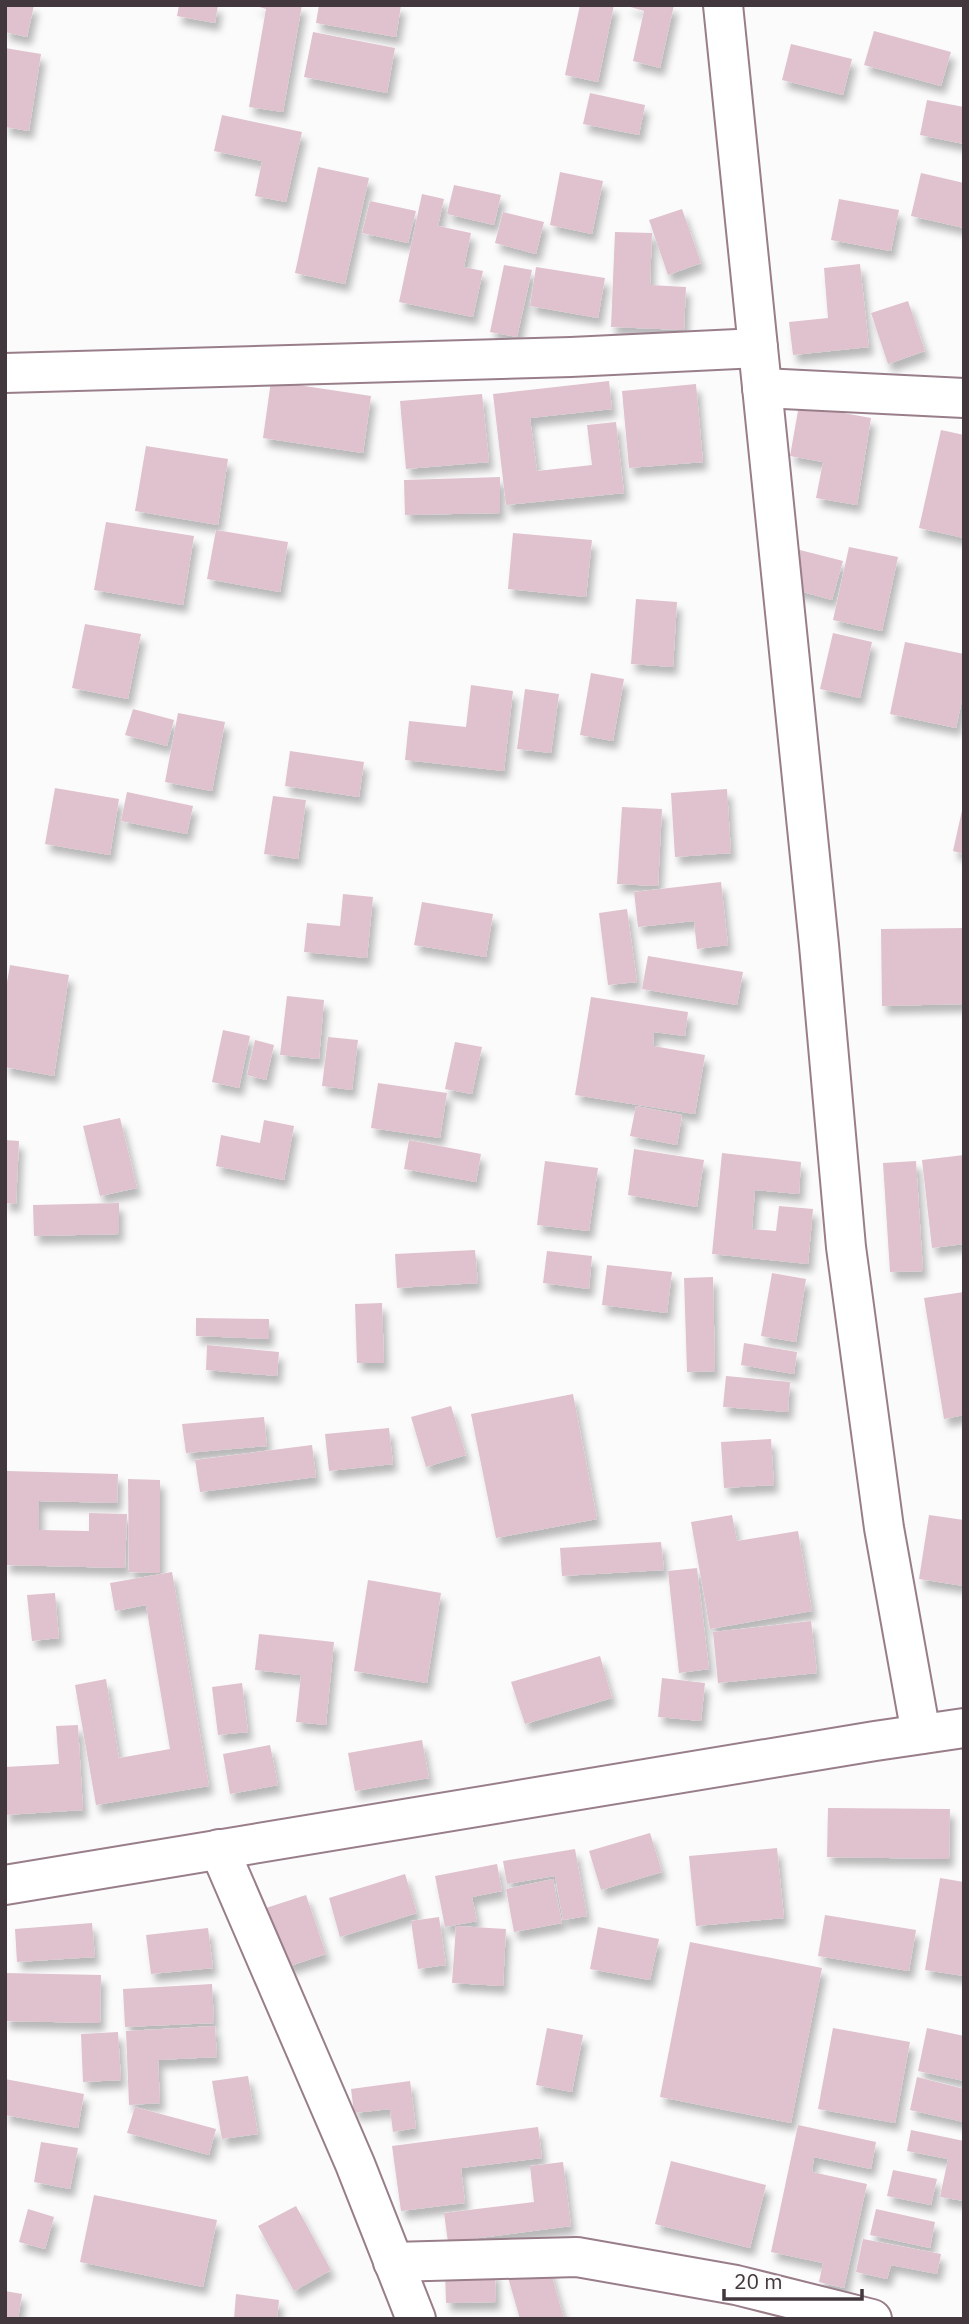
<svg xmlns="http://www.w3.org/2000/svg" width="969" height="2324" viewBox="0 0 969 2324" font-family="'IBM Plex Sans',sans-serif">
  <defs>
    <filter id="shadow"><feDropShadow dx="4.5" dy="8" stdDeviation="3.5" flood-color="#0004"/></filter>
  </defs>
  <rect width="100%" height="100%" fill="#fbfbfb"/>
  <g fill="#dfc2ce" filter="url(#shadow)">
    <polygon points="5,5 34,5 27,37 5,32"/>
    <polygon points="179,5 218,5 215,23 177,16"/>
    <polygon points="253,5 302,5 283,112 249,107 266,9"/>
    <polygon points="319,5 401,5 396,37 316,23"/>
    <polygon points="580,5 614,5 598,82 565,75"/>
    <polygon points="624,5 674,5 660,68 633,61 644,11"/>
    <polygon points="874,31 951,52 941,86 864,65"/>
    <polygon points="313,32 395,48 387,93 304,77"/>
    <polygon points="791,44 852,59 843,95 782,80"/>
    <polygon points="5,48 41,54 29,131 5,127"/>
    <polygon points="590,93 645,105 639,135 583,124"/>
    <polygon points="927,100 964,107 964,144 920,135"/>
    <polygon points="222,115 302,132 286,202 255,196 262,161 214,151"/>
    <polygon points="318,167 369,178 345,284 295,273"/>
    <polygon points="560,172 603,181 592,234 550,225"/>
    <polygon points="921,173 964,183 964,228 911,216"/>
    <polygon points="454,185 501,195 494,225 447,214"/>
    <polygon points="422,194 444,199 438,226 471,233 464,267 483,271 473,317 399,302"/>
    <polygon points="839,199 899,210 891,251 831,240"/>
    <polygon points="370,201 416,211 408,243 362,233"/>
    <polygon points="682,209 701,263 668,275 649,220"/>
    <polygon points="503,212 544,222 536,254 495,243"/>
    <polygon points="615,232 652,233 650,285 686,287 684,330 611,327"/>
    <polygon points="860,264 869,347 793,355 789,322 828,318 824,268"/>
    <polygon points="504,265 532,270 517,337 490,332"/>
    <polygon points="536,267 605,278 598,318 530,306"/>
    <polygon points="908,301 925,351 888,364 871,313"/>
    <polygon points="271,381 371,396 363,453 263,438"/>
    <polygon points="609,381 612,409 530,418 537,471 592,465 587,425 616,422 624,493 506,505 493,394"/>
    <polygon points="696,384 703,462 629,468 622,391"/>
    <polygon points="482,394 489,462 406,469 400,401"/>
    <polygon points="799,405 871,418 857,505 816,498 823,462 790,456"/>
    <polygon points="941,430 964,435 964,538 919,528"/>
    <polygon points="146,446 228,459 218,525 135,511"/>
    <polygon points="500,477 500,513 405,515 404,480"/>
    <polygon points="106,522 194,536 183,605 94,590"/>
    <polygon points="216,530 288,542 280,592 207,579"/>
    <polygon points="513,533 592,540 586,597 508,589"/>
    <polygon points="849,547 898,557 882,631 833,620"/>
    <polygon points="796,549 843,561 832,600 785,587"/>
    <polygon points="636,599 677,602 673,667 631,664"/>
    <polygon points="85,624 141,634 128,699 72,688"/>
    <polygon points="833,633 872,642 860,698 820,689"/>
    <polygon points="905,642 964,654 964,691 956,728 890,714"/>
    <polygon points="591,673 624,679 613,741 580,735"/>
    <polygon points="471,685 513,691 504,771 405,760 409,721 466,727"/>
    <polygon points="525,689 559,694 551,753 517,749"/>
    <polygon points="133,709 174,720 167,746 125,735"/>
    <polygon points="178,713 225,722 212,791 165,782"/>
    <polygon points="290,751 364,762 359,797 285,786"/>
    <polygon points="55,788 119,799 110,855 45,844"/>
    <polygon points="727,789 731,853 675,857 671,793"/>
    <polygon points="127,792 193,806 187,834 121,821"/>
    <polygon points="273,796 306,800 298,859 264,854"/>
    <polygon points="963,806 964,806 964,854 953,851"/>
    <polygon points="622,807 662,809 658,886 617,884"/>
    <polygon points="721,882 728,945 697,949 694,921 638,927 634,892"/>
    <polygon points="343,894 373,897 367,958 304,952 307,923 340,926"/>
    <polygon points="422,902 493,914 486,957 414,945"/>
    <polygon points="627,909 637,982 608,985 599,913"/>
    <polygon points="964,928 964,1004 882,1006 881,929"/>
    <polygon points="648,956 743,972 737,1005 642,989"/>
    <polygon points="10,965 69,975 54,1076 5,1067 5,994"/>
    <polygon points="287,996 324,1000 319,1059 280,1055"/>
    <polygon points="591,997 688,1012 685,1036 654,1032 653,1046 705,1055 695,1114 575,1095"/>
    <polygon points="223,1030 250,1036 239,1088 212,1082"/>
    <polygon points="328,1037 358,1040 352,1090 322,1086"/>
    <polygon points="255,1040 274,1045 266,1080 247,1075"/>
    <polygon points="455,1042 482,1047 472,1094 445,1089"/>
    <polygon points="378,1083 447,1093 440,1138 371,1128"/>
    <polygon points="636,1106 682,1115 677,1145 630,1136"/>
    <polygon points="120,1118 137,1188 100,1196 83,1126"/>
    <polygon points="264,1120 294,1126 284,1180 216,1166 221,1135 260,1143"/>
    <polygon points="5,1140 19,1141 16,1204 5,1203"/>
    <polygon points="409,1140 481,1154 476,1182 404,1169"/>
    <polygon points="634,1149 704,1160 697,1207 628,1195"/>
    <polygon points="722,1153 801,1162 799,1194 755,1190 752,1229 776,1231 779,1206 813,1209 808,1264 712,1254"/>
    <polygon points="964,1155 964,1244 932,1248 922,1160"/>
    <polygon points="545,1161 598,1168 589,1231 537,1225"/>
    <polygon points="916,1161 923,1271 890,1272 883,1163"/>
    <polygon points="119,1203 119,1234 34,1236 33,1205"/>
    <polygon points="475,1250 478,1283 397,1288 395,1254"/>
    <polygon points="547,1251 592,1256 589,1289 543,1283"/>
    <polygon points="607,1265 672,1272 667,1313 602,1305"/>
    <polygon points="772,1273 806,1279 796,1342 761,1336"/>
    <polygon points="713,1277 715,1371 687,1372 684,1278"/>
    <polygon points="964,1292 964,1415 944,1419 924,1298"/>
    <polygon points="382,1303 384,1363 357,1363 355,1304"/>
    <polygon points="196,1318 269,1319 269,1339 196,1336"/>
    <polygon points="744,1343 797,1352 794,1374 741,1365"/>
    <polygon points="207,1345 279,1352 277,1376 206,1370"/>
    <polygon points="726,1376 790,1382 788,1412 723,1407"/>
    <polygon points="573,1394 597,1519 496,1538 471,1414"/>
    <polygon points="451,1406 466,1455 426,1467 411,1417"/>
    <polygon points="264,1417 267,1446 186,1453 182,1424"/>
    <polygon points="389,1428 393,1464 329,1471 325,1434"/>
    <polygon points="771,1439 774,1485 724,1488 721,1442"/>
    <polygon points="312,1445 316,1477 200,1492 195,1460"/>
    <polygon points="7,1471 118,1474 117,1503 39,1501 39,1530 89,1531 89,1513 127,1514 125,1568 5,1565"/>
    <polygon points="128,1479 160,1480 160,1573 129,1572"/>
    <polygon points="732,1515 737,1541 798,1531 812,1611 710,1629 691,1522"/>
    <polygon points="929,1515 964,1520 964,1586 919,1579"/>
    <polygon points="661,1542 664,1570 562,1576 560,1548"/>
    <polygon points="697,1568 709,1669 679,1673 668,1571"/>
    <polygon points="172,1572 209,1786 96,1805 75,1685 106,1679 119,1758 170,1749 146,1605 115,1611 110,1583"/>
    <polygon points="368,1580 441,1593 427,1683 354,1671"/>
    <polygon points="55,1593 59,1638 32,1641 27,1595"/>
    <polygon points="811,1621 817,1673 718,1683 713,1632"/>
    <polygon points="259,1634 334,1642 326,1725 296,1722 301,1675 255,1670"/>
    <polygon points="600,1656 612,1698 525,1724 511,1682"/>
    <polygon points="662,1678 705,1683 701,1721 658,1717"/>
    <polygon points="242,1683 248,1732 218,1735 212,1687"/>
    <polygon points="78,1725 83,1810 5,1815 5,1767 59,1764 56,1726"/>
    <polygon points="422,1740 429,1778 355,1791 348,1753"/>
    <polygon points="270,1745 278,1785 230,1794 223,1754"/>
    <polygon points="828,1808 950,1809 949,1859 827,1857"/>
    <polygon points="650,1833 662,1872 601,1890 589,1851"/>
    <polygon points="777,1848 784,1918 696,1926 689,1856"/>
    <polygon points="575,1849 587,1916 563,1920 555,1876 507,1884 503,1861"/>
    <polygon points="497,1864 502,1891 472,1897 477,1921 445,1927 435,1876"/>
    <polygon points="405,1874 417,1913 340,1937 329,1898"/>
    <polygon points="940,1878 964,1882 964,1976 925,1970"/>
    <polygon points="553,1879 562,1923 514,1932 506,1889"/>
    <polygon points="306,1895 326,1954 287,1967 266,1908"/>
    <polygon points="825,1915 916,1930 909,1971 818,1956"/>
    <polygon points="439,1917 446,1965 418,1969 411,1921"/>
    <polygon points="92,1923 95,1957 17,1962 15,1929"/>
    <polygon points="456,1926 506,1929 503,1986 452,1983"/>
    <polygon points="598,1927 659,1939 650,1980 590,1969"/>
    <polygon points="208,1928 213,1968 151,1974 146,1935"/>
    <polygon points="690,1942 822,1968 791,2123 660,2097"/>
    <polygon points="5,1973 101,1975 100,2023 5,2021"/>
    <polygon points="212,1984 214,2023 125,2027 123,1989"/>
    <polygon points="215,2026 217,2057 158,2060 160,2103 129,2105 126,2031"/>
    <polygon points="547,2028 583,2035 572,2092 536,2085"/>
    <polygon points="833,2028 910,2042 895,2123 818,2109"/>
    <polygon points="927,2028 964,2036 964,2081 918,2071"/>
    <polygon points="118,2032 121,2080 83,2082 81,2034"/>
    <polygon points="248,2076 258,2134 222,2139 212,2081"/>
    <polygon points="917,2077 964,2089 964,2122 910,2110"/>
    <polygon points="5,2079 84,2094 78,2128 5,2115"/>
    <polygon points="410,2081 416,2128 393,2132 390,2109 354,2113 351,2089"/>
    <polygon points="135,2107 216,2129 209,2155 127,2133"/>
    <polygon points="798,2125 876,2142 871,2169 814,2157 812,2172 867,2184 844,2288 819,2282 823,2263 771,2252"/>
    <polygon points="538,2127 542,2158 461,2168 465,2203 401,2211 392,2146"/>
    <polygon points="911,2130 964,2141 964,2201 940,2197 948,2159 907,2151"/>
    <polygon points="41,2142 78,2148 70,2189 34,2182"/>
    <polygon points="671,2161 766,2185 750,2248 655,2224"/>
    <polygon points="563,2162 571,2226 448,2242 444,2213 534,2202 530,2166"/>
    <polygon points="893,2170 937,2179 931,2205 887,2196"/>
    <polygon points="94,2195 217,2220 203,2287 80,2262"/>
    <polygon points="296,2206 331,2270 294,2291 258,2226"/>
    <polygon points="28,2209 54,2217 45,2249 19,2242"/>
    <polygon points="876,2209 935,2222 930,2248 870,2235"/>
    <polygon points="863,2239 941,2254 937,2274 891,2265 887,2279 856,2272"/>
    <polygon points="548,2263 564,2319 520,2319 507,2274"/>
    <polygon points="445,2271 495,2271 496,2302 446,2303"/>
    <polygon points="5,2291 22,2294 18,2319 5,2319"/>
    <polygon points="236,2294 279,2300 277,2319 234,2319"/>
  </g>
  <g fill="none" stroke-linecap="round" stroke-linejoin="round">
    <defs>
      <g id="minor">
        <polyline points="723,5 819,945 846,1247 884,1528 921,1734"/>
        <polyline points="5,373 571,357 758,348"/>
        <polyline points="762,388 964,398"/>
        <polyline points="219,1849 355,2164 416,2319"/>
        <polyline points="5,1885 875,1741 964,1728"/>
        <polyline points="393,2262 577,2257 736,2285 872,2319"/>
      </g>
    </defs>
    <use href="#minor" stroke="#997e8a" stroke-width="42"/>
    <use href="#minor" stroke="#fff" stroke-width="38"/>
  </g>
  <rect width="969" height="2324" fill="none" stroke="#42373c" stroke-width="14"/>
  <path d="M724 2289v10h138v-10" fill="none" stroke="#42373c" stroke-width="3.5"/>
  <text x="734" y="2289" font-size="21" fill="#42373c" stroke="#fbfbfb" stroke-width="5" paint-order="stroke">20 m</text>
</svg>
